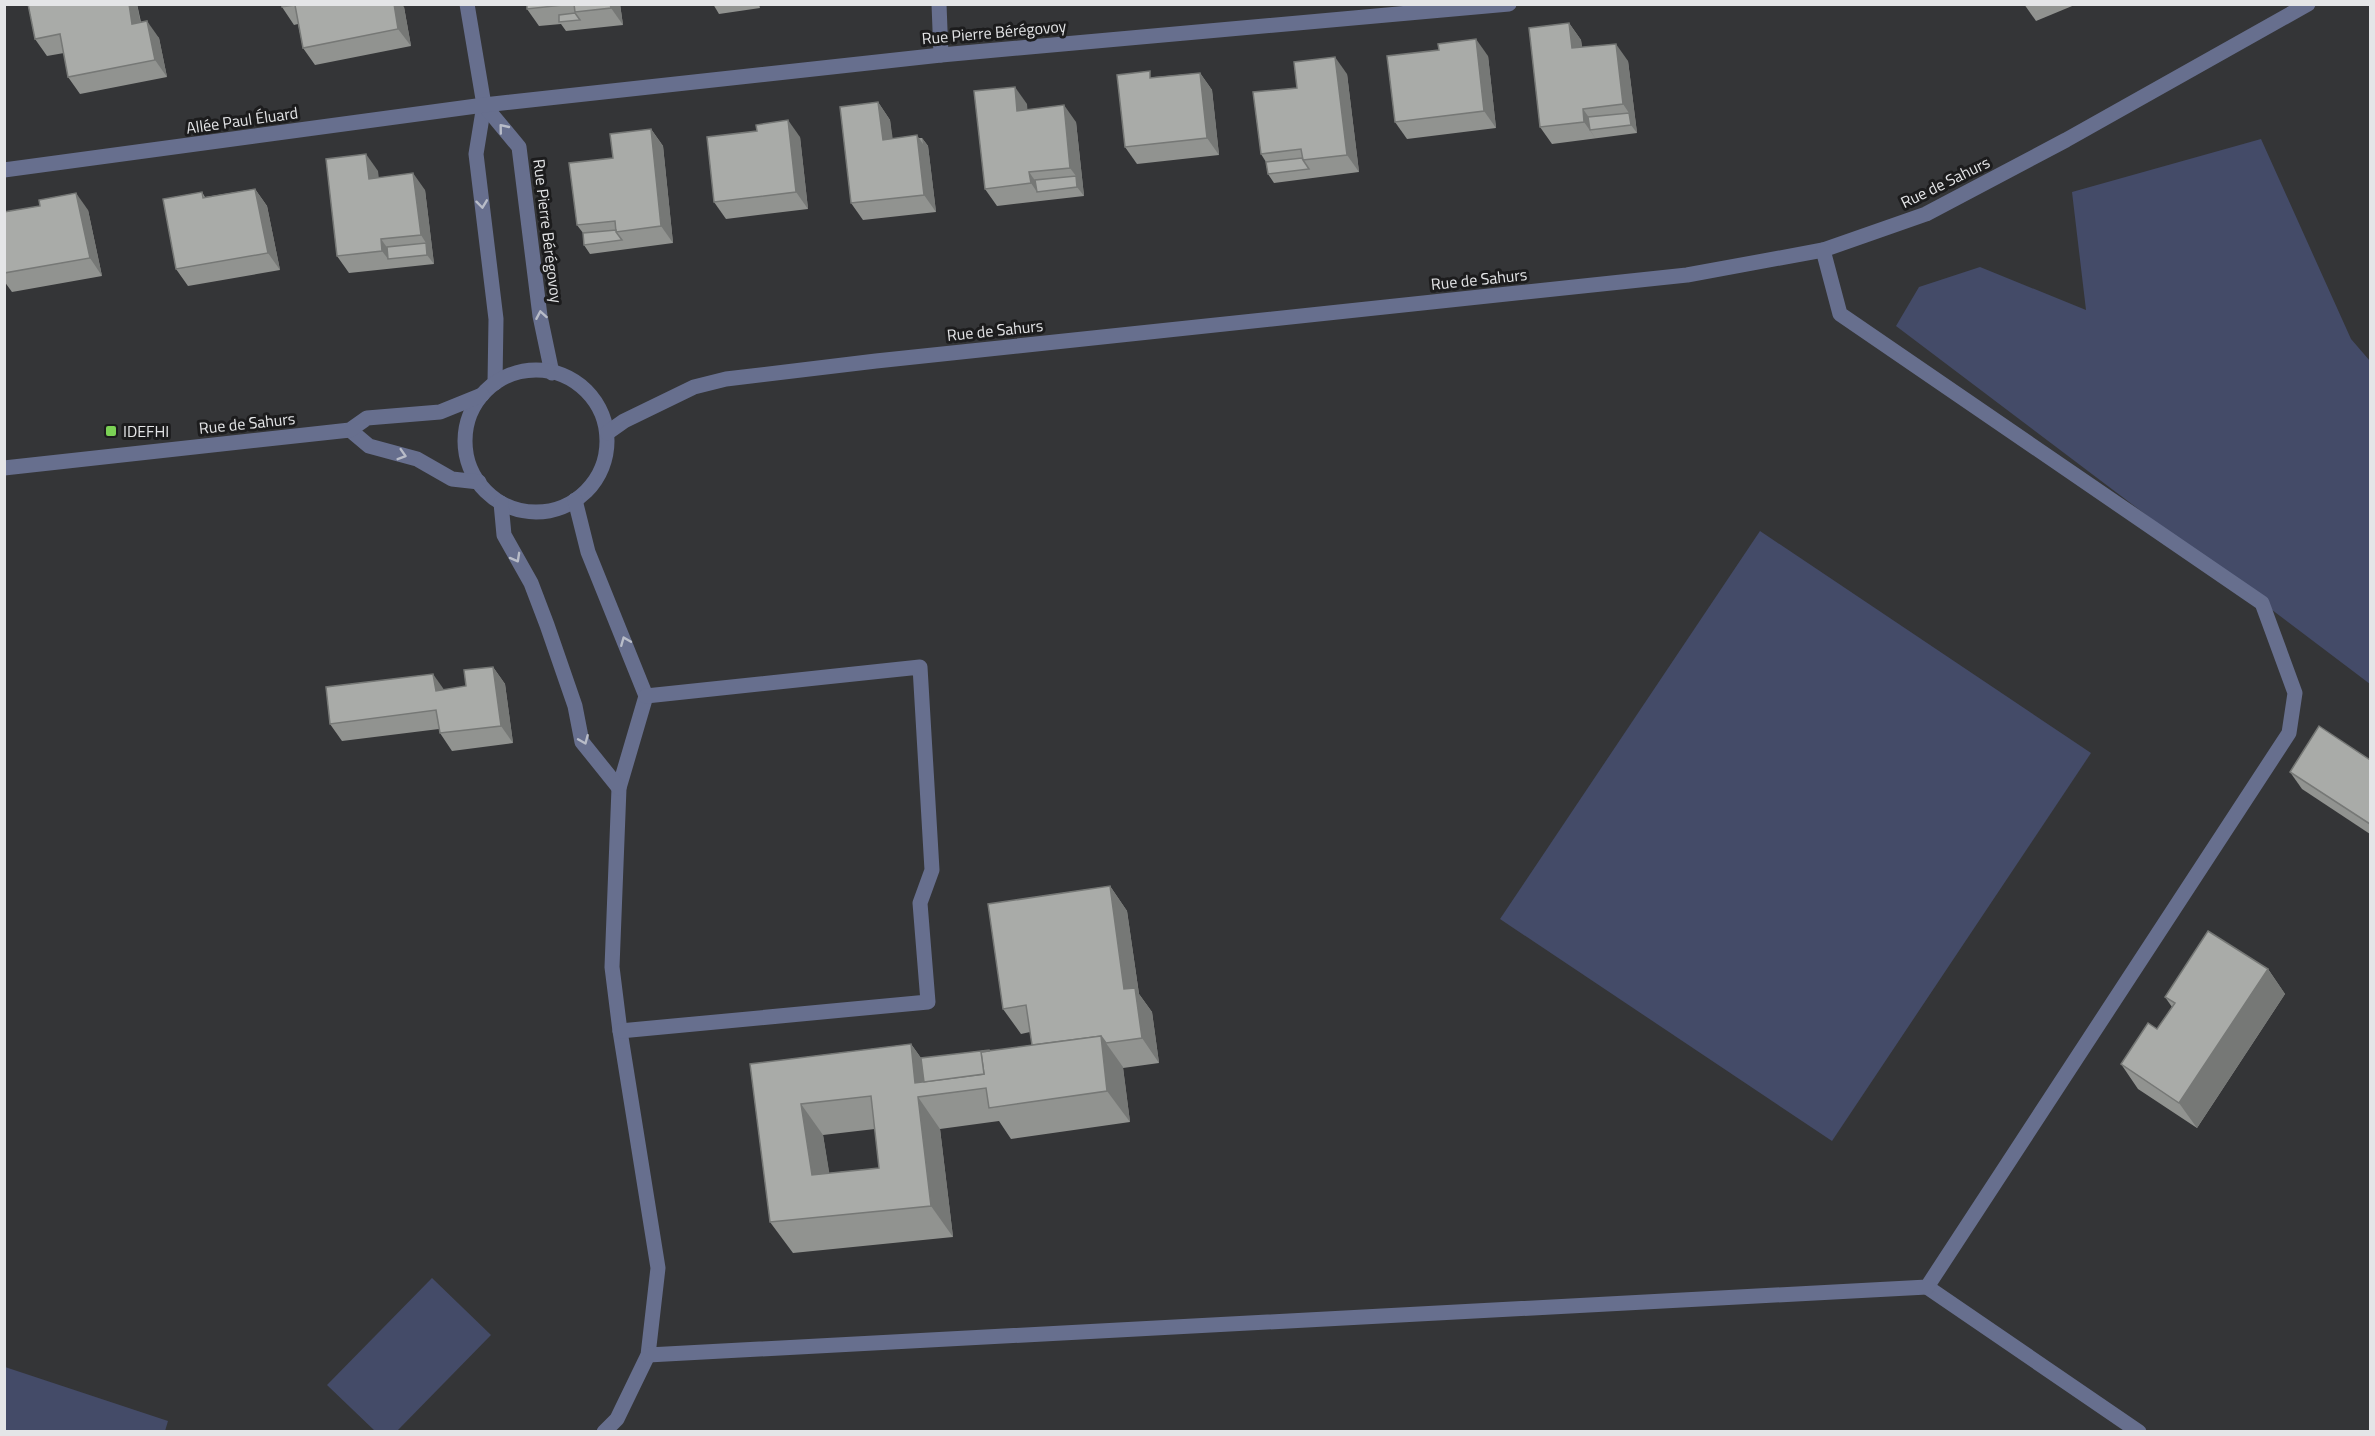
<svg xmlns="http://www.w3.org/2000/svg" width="2375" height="1436" viewBox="0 0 2375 1436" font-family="'Titillium Web',sans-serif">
  <rect width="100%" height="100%" fill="#343537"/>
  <g fill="#444b68">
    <polygon points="2261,139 2351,339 2370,361 2370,684 1896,326 1919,287 1980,267 2086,310 2072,192"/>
    <polygon points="1760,531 2091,753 1832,1141 1500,919"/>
    <polygon points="432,1278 491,1335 397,1431 375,1431 327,1385"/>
    <polygon points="5,1367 168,1421 165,1431 5,1431"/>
  </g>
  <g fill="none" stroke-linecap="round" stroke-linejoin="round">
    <g stroke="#676f8e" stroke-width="15">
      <polyline points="467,4 484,105 476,154 496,319 495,383"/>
      <polyline points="939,4 941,55"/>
      <polyline points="484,105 519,147 540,316 552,373"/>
      <polyline points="4,170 484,105 941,55 1509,4"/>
      <circle cx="536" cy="441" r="71"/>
      <polyline points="350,430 369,446 417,459 452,479 479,482"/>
      <polyline points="607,433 624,421 694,387 726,379 876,361 1687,275 1823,250 1926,214 2066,140 2308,4"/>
      <polyline points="4,468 350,430 367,418 440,412 482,395"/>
      <polyline points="575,500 588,552 646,696 619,788 612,967 620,1031 658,1268 648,1355 617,1419 604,1432"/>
      <polyline points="501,503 504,535 531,583 547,625 575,706 582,742 619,788"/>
      <polyline points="620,1031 928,1002 920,903 932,870 920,667 646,696"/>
      <polyline points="1927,1287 2139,1432"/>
      <polyline points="648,1355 1927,1287 2289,733 2295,693 2262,603 1840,314 1823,250"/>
    </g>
  </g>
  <g fill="#919390" fill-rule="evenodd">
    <polygon points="137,4 141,22 159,38 167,77 80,94 68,77 64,53 47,56 35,39"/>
    <polygon points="282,4 404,7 411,46 315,65 303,48 298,24 294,25 282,7"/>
    <polygon points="527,4 620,4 623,25 566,31 561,24 539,26 527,9"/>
    <polygon points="713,4 759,4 760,8 719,14"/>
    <polygon points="2024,4 2077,4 2036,21"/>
    <polygon points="1569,23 1581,40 1582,47 1628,61 1637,133 1552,144 1540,127"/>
    <polygon points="1488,56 1496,128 1407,139 1395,122"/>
    <polygon points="1200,73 1212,90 1219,155 1137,164 1125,147 1154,77"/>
    <polygon points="1347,74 1359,172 1274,183 1268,174 1266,162 1261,154 1297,88"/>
    <polygon points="878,102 890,120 892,138 922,138 928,146 936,212 863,220 851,203"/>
    <polygon points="1027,104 1027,110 1076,122 1084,196 997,206 985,189"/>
    <polygon points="651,129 663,146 673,243 590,254 584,245 583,233 577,225"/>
    <polygon points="757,131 800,137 808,209 726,219 714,202"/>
    <polygon points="378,171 378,178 425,190 434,264 349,273 337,256"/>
    <polygon points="255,189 267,206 280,270 188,286 176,269 202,192 205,197"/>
    <polygon points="88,210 102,276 12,292 4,281 4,212"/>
    <polygon points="493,667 505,684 513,743 452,751 440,733 439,729 342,741 330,724 444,690 466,686"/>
    <polygon points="2370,760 2370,834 2302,789 2290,772"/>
    <path d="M 1110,886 L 1127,911 L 1139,994 L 1152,1012 L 1159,1063 L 1123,1068 L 1130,1122 L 1011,1139 L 999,1121 L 940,1129 L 953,1237 L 793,1253 L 770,1222 L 750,1064 L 911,1044 L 921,1058 L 989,1050 L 990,1051 L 1032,1045 L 1030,1032 L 1021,1034 L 1003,1009 ZM 875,1129 L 879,1168 L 829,1173 L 823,1135 Z"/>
    <polygon points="2268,969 2285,994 2197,1128 2138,1089 2121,1064 2157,1029 2172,1007 2165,997"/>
  </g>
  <g fill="#767876">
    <polygon points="129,4 137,4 144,41 132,24"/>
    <polygon points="394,4 402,4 404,7 411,46 398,29"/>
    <polygon points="610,4 620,4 623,25 611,8"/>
    <polygon points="147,21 159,38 167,77 155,60"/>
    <polygon points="1569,23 1581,40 1584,65 1572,48"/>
    <polygon points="1476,39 1488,56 1496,128 1484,111"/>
    <polygon points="1616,44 1628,61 1637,133 1631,125 1629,113 1623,104"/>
    <polygon points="1335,57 1347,74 1359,172 1347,155"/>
    <polygon points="1200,73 1212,90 1219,155 1207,138"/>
    <polygon points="1015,87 1027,104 1029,128 1017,111"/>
    <polygon points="878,102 890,120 894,147 883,140"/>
    <polygon points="1064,105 1076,122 1084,196 1077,187 1076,176 1070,168"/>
    <polygon points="1583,109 1595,126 1590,130 1596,139 1584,122"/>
    <polygon points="788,120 800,137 808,209 796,192"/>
    <polygon points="651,129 663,146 673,243 661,226"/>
    <polygon points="917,135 923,144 922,138 928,146 936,212 924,195"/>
    <polygon points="366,154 378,171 381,196 369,179"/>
    <polygon points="1029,172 1041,189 1037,192 1031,183"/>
    <polygon points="413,173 425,190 434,264 427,255 426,243 421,235"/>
    <polygon points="255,189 267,206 280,270 268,253"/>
    <polygon points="76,193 88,210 102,276 90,258"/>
    <polygon points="381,239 393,256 388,259 382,251"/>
    <polygon points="493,667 505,684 513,743 501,726"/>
    <polygon points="433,674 445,691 436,691"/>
    <polygon points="1110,886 1127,911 1139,994 1152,1012 1159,1063 1142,1038 1124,989"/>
    <polygon points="2268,969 2285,994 2197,1128 2179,1103"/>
    <polygon points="1101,1036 1123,1067 1130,1122 1107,1091"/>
    <polygon points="911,1044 933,1075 935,1095 915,1083"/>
    <polygon points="918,1097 940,1129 953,1237 931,1206"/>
    <polygon points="801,1104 823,1135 835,1207 812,1175"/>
  </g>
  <g fill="#a9aba8" stroke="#767876" stroke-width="1.5" fill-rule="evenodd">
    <polygon points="28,4 129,4 132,24 147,21 155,60 68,77 60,34 35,39"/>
    <polygon points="282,4 394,4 398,29 303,48 295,5 282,7"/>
    <polygon points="527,4 572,4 527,9"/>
    <polygon points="574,4 610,4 611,8 575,12"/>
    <polygon points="575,13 580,20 559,22 559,15"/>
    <polygon points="1569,23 1572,48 1616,44 1623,104 1583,109 1584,122 1540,127 1529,28"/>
    <polygon points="1476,39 1484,111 1395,122 1387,56 1439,50 1438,44"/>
    <polygon points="1335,57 1347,155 1303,160 1301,149 1261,154 1253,92 1297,88 1294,62"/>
    <polygon points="1150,71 1150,78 1200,73 1207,138 1125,147 1117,75"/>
    <polygon points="1015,87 1017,111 1064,105 1070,168 1029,172 1031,183 985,189 974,91"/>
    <polygon points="878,102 883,140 917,135 924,195 851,203 840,107"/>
    <polygon points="1629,113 1631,125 1590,130 1588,117"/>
    <polygon points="788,120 796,192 714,202 707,137 757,131 756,125"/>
    <polygon points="651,129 661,226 616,232 615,221 577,225 569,163 613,158 610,134"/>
    <polygon points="366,154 369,179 413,173 421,235 381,239 382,251 337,256 326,159"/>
    <polygon points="1302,158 1303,160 1309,169 1268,174 1266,162"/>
    <polygon points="1076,176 1077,187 1037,192 1035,180"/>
    <polygon points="255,189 268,253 176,269 163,199 202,192 203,198"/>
    <polygon points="76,193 90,258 4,273 4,212 40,206 39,200"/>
    <polygon points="616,230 616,232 622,240 584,245 583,233"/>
    <polygon points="426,243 427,255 388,259 387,247"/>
    <polygon points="493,667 501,726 440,733 436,710 330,724 326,687 433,674 436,691 466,686 464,670"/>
    <polygon points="2319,726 2370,760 2370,824 2290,772"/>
    <polygon points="1110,886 1124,989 1135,988 1142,1038 1106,1043 1101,1036 1032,1045 1026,1005 1003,1009 988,904"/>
    <polygon points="2208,931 2268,969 2179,1103 2121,1064 2148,1023 2157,1029 2175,1003 2165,997"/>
    <path d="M 1101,1036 L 1107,1091 L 989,1108 L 986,1088 L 918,1097 L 931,1206 L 770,1222 L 750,1064 L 911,1044 L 915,1083 L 984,1074 L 981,1052 ZM 871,1096 L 879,1168 L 812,1175 L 801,1104 Z"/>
    <polygon points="989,1050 989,1051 981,1052 984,1074 924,1082 921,1058"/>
  </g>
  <defs><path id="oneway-chevron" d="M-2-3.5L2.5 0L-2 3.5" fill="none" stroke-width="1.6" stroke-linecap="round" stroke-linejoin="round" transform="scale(1.5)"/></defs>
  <g stroke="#b8bcc8">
    <use href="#oneway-chevron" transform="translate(503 128) rotate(-129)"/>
    <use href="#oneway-chevron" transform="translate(482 204) rotate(83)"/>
    <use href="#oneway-chevron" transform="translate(541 315) rotate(-100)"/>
    <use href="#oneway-chevron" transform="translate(402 455) rotate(17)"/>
    <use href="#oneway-chevron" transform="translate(516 558) rotate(61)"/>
    <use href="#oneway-chevron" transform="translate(625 641) rotate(-112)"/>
    <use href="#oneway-chevron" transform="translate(584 740) rotate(67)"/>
  </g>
  <rect fill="#7bd155" stroke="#1c1c1d" stroke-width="2" x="105" y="425" width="12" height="12" rx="3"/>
  <g text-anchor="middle" stroke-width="6" stroke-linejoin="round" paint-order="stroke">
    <g font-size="16" fill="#e4e5e7" stroke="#1c1c1d">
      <text transform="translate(994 32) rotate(-5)" y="6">Rue Pierre Bérégovoy</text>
      <text transform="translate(242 120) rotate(-8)" y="6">Allée Paul Éluard</text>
      <text transform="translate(1945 182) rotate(-26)" y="6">Rue de Sahurs</text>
      <text transform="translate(548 231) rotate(83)" y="6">Rue Pierre Bérégovoy</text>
      <text transform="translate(1479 279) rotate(-6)" y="6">Rue de Sahurs</text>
      <text transform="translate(995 330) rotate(-6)" y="6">Rue de Sahurs</text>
      <text transform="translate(247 423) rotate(-6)" y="6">Rue de Sahurs</text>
    </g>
    <g font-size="16" fill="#e4e5e7" stroke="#1c1c1d" text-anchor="start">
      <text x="123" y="437">IDEFHI</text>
    </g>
  </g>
  <rect width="2375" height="1436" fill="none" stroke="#e4e5e7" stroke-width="12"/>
</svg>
